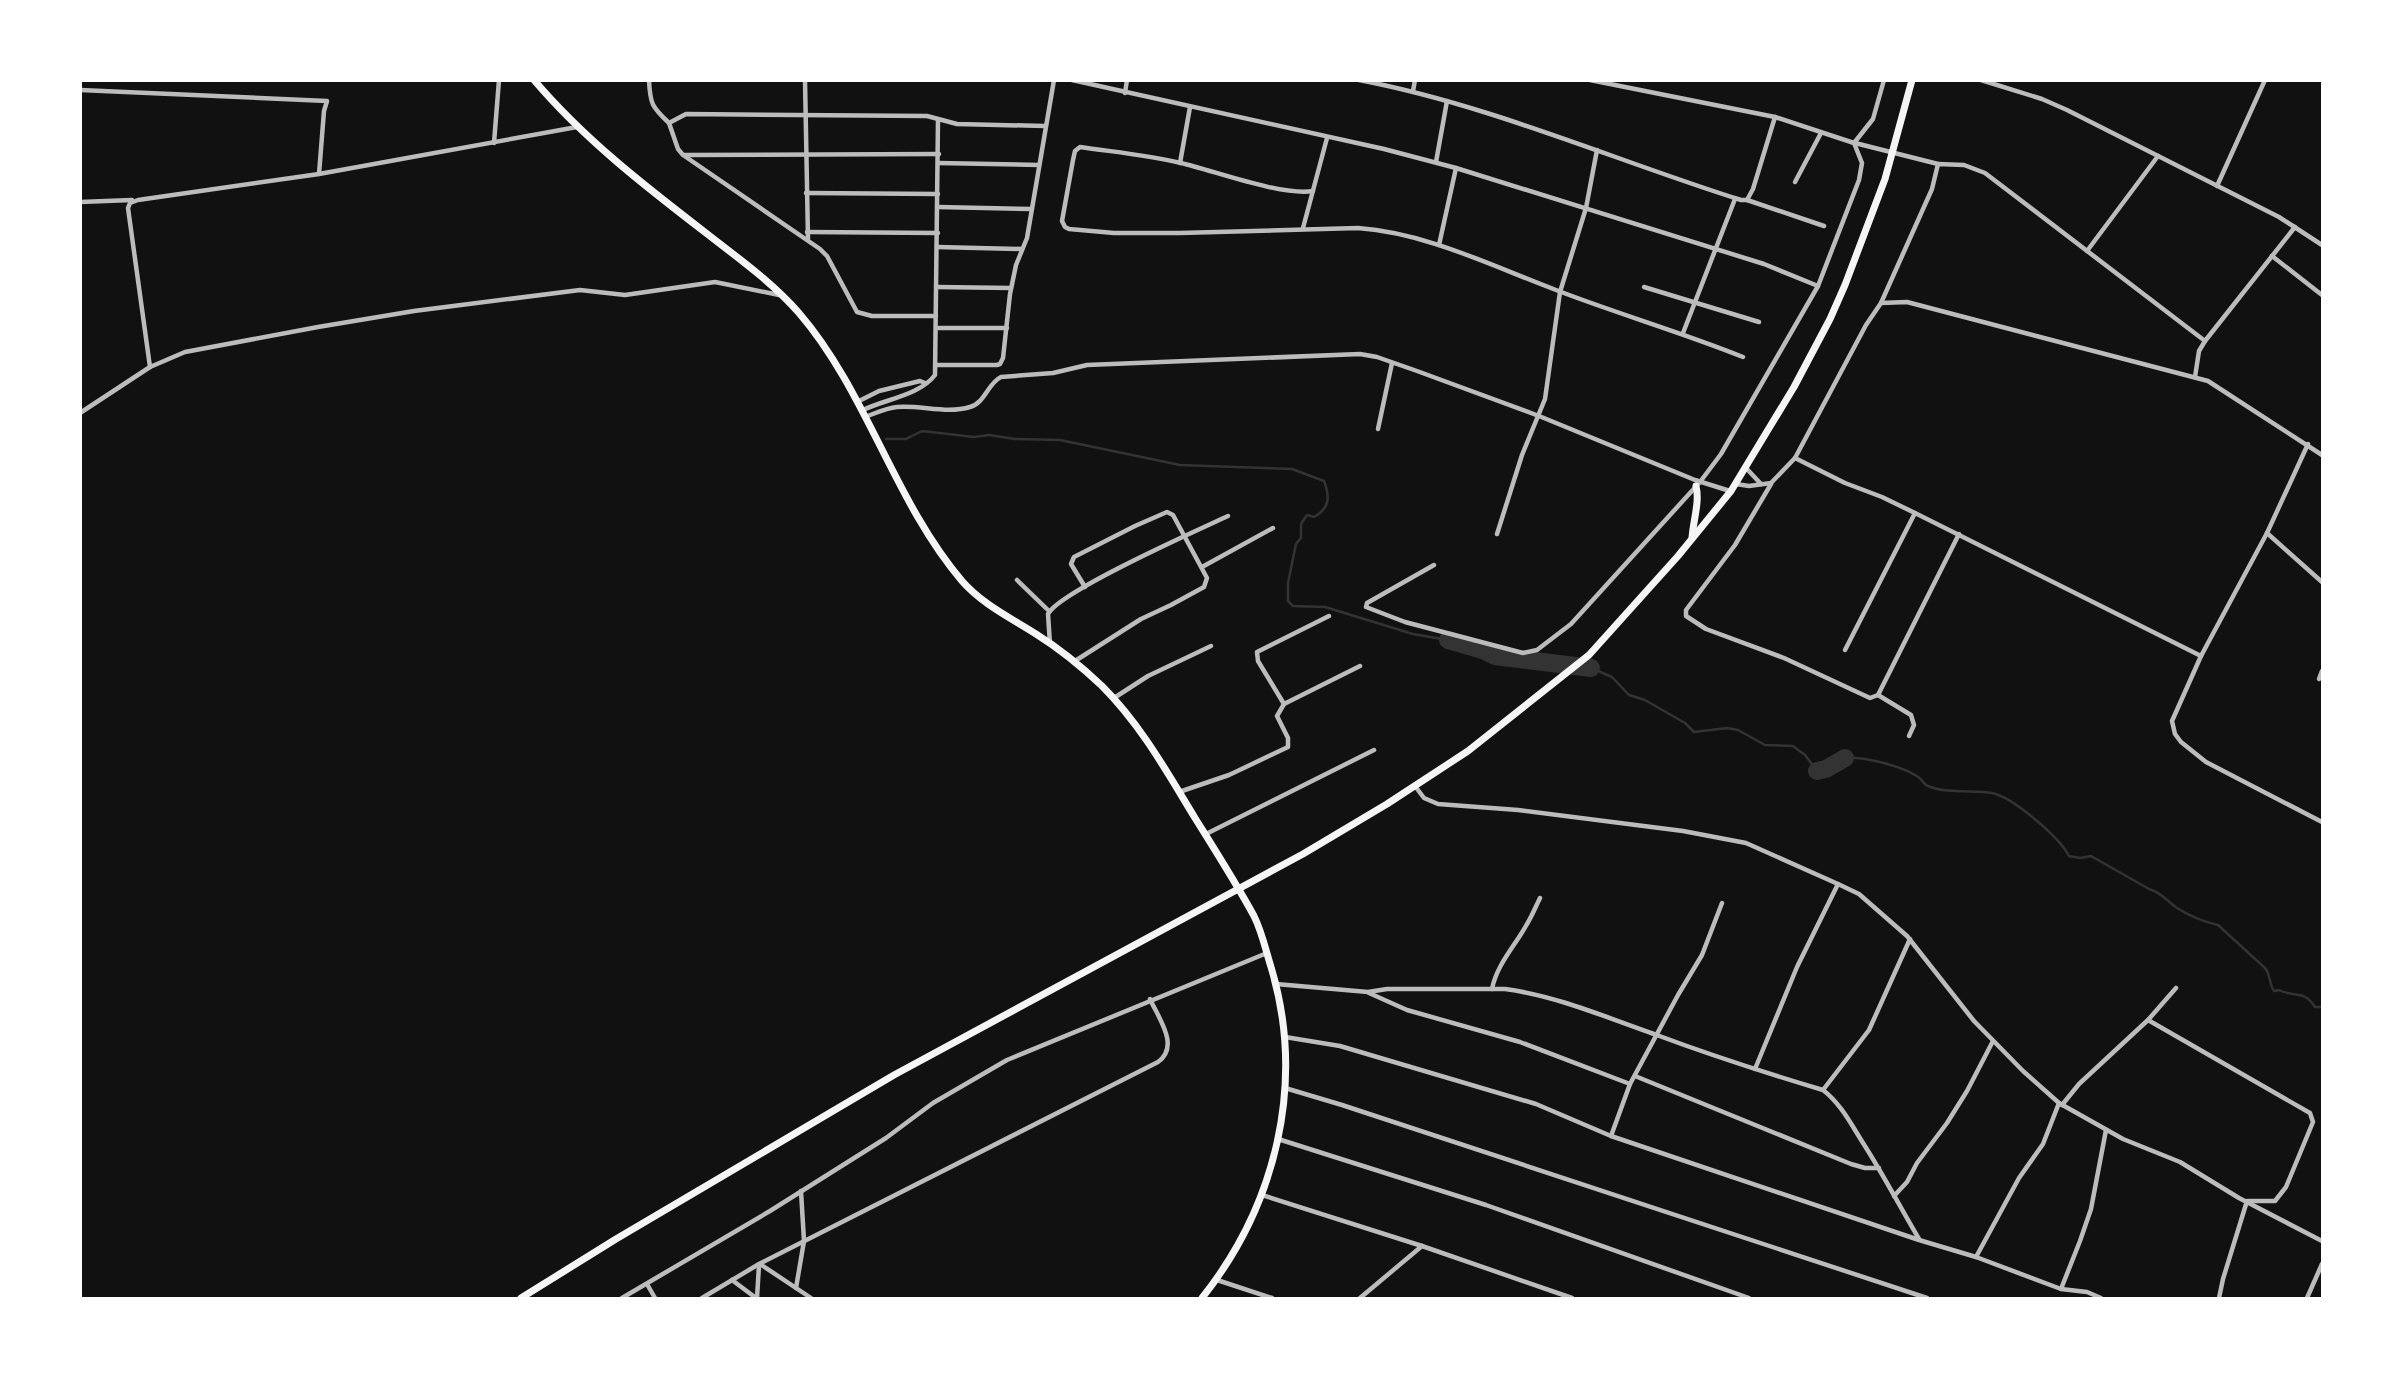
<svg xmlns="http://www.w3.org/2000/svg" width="2403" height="1379" viewBox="0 0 2403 1379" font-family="Karla,sans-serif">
  <rect width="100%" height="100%" fill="#111"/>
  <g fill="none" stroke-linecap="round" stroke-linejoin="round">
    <g stroke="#333" stroke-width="2.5">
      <path d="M 886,439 L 906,439 L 922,431 L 974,437 L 989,435 L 1015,439 L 1060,440 L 1180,465 L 1292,469 L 1324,481 C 1330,497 1330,508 1314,517 L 1307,515 L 1301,524 L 1301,538 L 1296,544 L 1288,583 L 1288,601 L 1293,606 L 1325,607 L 1413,634 L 1448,640"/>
      <polyline points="1591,668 1612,677 1629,695 1645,700 1685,723 1694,732 1727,728 1738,730 1765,745 1793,746 1805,755 1817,771"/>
      <path d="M 1845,758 C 1863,756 1901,766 1917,776 C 1921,778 1924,785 1928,786 C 1947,794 1973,790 1992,793 C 2013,797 2060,838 2069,856 L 2080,858 L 2091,856 L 2149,889 C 2161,892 2167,901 2177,908 C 2188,915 2205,922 2218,925 L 2265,968 C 2271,976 2269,984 2274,991 L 2279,990 C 2295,998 2303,989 2315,1007 L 2322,1007"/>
    </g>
    <g stroke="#333" stroke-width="18">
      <polyline points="1448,640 1483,650 1495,656 1591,668"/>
      <polyline points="1817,771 1826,769 1845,758"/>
    </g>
    <g stroke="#bcbcbc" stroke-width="4.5">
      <path d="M 649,80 C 650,104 652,107 669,123"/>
      <polyline points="805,80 808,239"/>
      <polyline points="1072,80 1384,149 1456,168 1764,264 1818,286"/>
      <path d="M 1359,80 C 1490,105 1614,160 1741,200 L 1747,200 L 1753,189 L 1775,117"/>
      <polyline points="1590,80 1775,117 1854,143 1873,119 1884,80"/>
      <polyline points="1981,80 2042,99 2067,110 2279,217 2322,245"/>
      <polyline points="80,90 327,101 324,111 319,174"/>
      <polyline points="1413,91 1415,80"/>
      <polyline points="1125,93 1127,80"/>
      <polyline points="494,143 499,80"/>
      <polyline points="1855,143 1938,164"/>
      <polyline points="684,155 939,154"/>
      <polyline points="1436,162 1447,101"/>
      <polyline points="938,163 1039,165"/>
      <polyline points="1180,163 1190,107"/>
      <polyline points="1795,182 1821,133"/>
      <polyline points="2217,186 2265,80"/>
      <path d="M 1313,191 C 1281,196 1215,171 1181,163 C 1148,155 1114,152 1080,147 L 1075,151 L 1073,160 L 1062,221 L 1065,227 L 1069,229 L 1114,233 L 1180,233 L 1358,228 C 1427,233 1492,266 1556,290 C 1618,314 1681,332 1743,357"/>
      <polyline points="806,193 938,194"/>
      <polyline points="1747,200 1824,226"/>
      <polyline points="80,202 132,200"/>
      <polyline points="938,207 1032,209"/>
      <polyline points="1303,228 1327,138"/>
      <polyline points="807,232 938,233"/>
      <polyline points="1439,245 1456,168"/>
      <polyline points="937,247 1022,249"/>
      <polyline points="2087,251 2158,156"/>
      <polyline points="2272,256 2322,295"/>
      <polyline points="937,287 1011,288"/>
      <polyline points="1644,287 1759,322"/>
      <polyline points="1881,303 1907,302 2208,381 2322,455"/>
      <polyline points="936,316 872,316 857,312 827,256 820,249 683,155 678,149 669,123 686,114 927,116 957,124 1045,126"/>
      <polyline points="936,328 1007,328"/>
      <polyline points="1683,333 1735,199"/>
      <polyline points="936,365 997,365 1000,364 1003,358 1010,294 1016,265 1027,238 1054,80"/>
      <polyline points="150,367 128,208 130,203 138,200 319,174 577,127"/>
      <polyline points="2195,377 2199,351 2205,341"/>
      <polyline points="857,402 879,391 920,381 925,383"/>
      <path d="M 863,410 C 886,399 920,395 935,375 L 938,119"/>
      <polyline points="80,413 150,367 185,352 318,327 414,311 580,290 625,295 715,282 779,295"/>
      <path d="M 865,417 C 876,413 886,408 897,407 C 921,405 947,414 970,407 C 985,403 988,383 1001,377 L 1053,373 L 1087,365 L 1360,354 L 1377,357 L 1417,371 L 1539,416 L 1695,480 L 1730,491"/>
      <polyline points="1378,429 1392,363"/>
      <polyline points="2308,444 2267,533 2201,656 2172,721 2175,734 2181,742 2206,762 2322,822"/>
      <polyline points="1795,458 1845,483 1882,497 1915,513 2201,656"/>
      <polyline points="1746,468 1761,484"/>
      <polyline points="1736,484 1749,486 1771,483 1795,458 1866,325 1881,303 1932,189 1938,164 1964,165 1985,173 2205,341 2295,227"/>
      <polyline points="1771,484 1735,545 1686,610 1686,616 1706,629 1784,658 1870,698 1878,695 1959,534"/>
      <polyline points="2267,533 2322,582"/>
      <polyline points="1497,534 1522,455 1545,399 1560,292 1586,208 1597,150"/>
      <polyline points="1434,565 1367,603 1366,607 1405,622 1523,653 1537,650 1571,624 1700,482 1721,454 1818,286 1859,180 1862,163 1854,143"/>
      <polyline points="1202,567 1273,528"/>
      <polyline points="1017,580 1049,611"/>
      <path d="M 1050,644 L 1048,614 C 1060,591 1198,530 1228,516"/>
      <polyline points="1845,650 1915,513"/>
      <polyline points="1075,661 1141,619 1171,605 1204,587 1207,578 1173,515 1167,512 1135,526 1074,557 1071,564 1085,587"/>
      <polyline points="2319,679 2322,671"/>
      <polyline points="1878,695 1911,715 1914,725 1909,736"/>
      <polyline points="1114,698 1148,676 1211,646"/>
      <polyline points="1284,704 1258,661 1257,652 1329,616"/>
      <polyline points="1415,786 1424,798 1438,804 1518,810 1683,831 1746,843 1838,884 1859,894 1907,936 1974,1021 2023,1071 2059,1103 2123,1139 2180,1162 2239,1198 2322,1241"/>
      <polyline points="1179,792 1229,775 1288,747 1288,738 1277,716 1284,704 1360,666"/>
      <polyline points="1206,834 1374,750"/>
      <path d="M 1276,984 L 1368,992 L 1387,989 L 1505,989 C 1557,996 1605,1017 1654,1034 C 1710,1055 1766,1073 1823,1090 C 1841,1104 1851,1124 1863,1143 C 1883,1174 1900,1207 1919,1239"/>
      <path d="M 1492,989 C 1497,964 1515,946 1527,924 C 1532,916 1536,906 1540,898"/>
      <polyline points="1369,993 1407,1010 1520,1042 1630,1084"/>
      <polyline points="2148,1020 2310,1113 2313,1122 2286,1187 2275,1201 2247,1201 2223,1279 2219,1298"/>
      <polyline points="1285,1037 1340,1046 1536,1104 1611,1136 1919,1240 1976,1257 2061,1289 2087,1292 2101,1298"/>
      <polyline points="1755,1069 1797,967 1838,884"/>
      <polyline points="1635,1076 1851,1164 1865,1168 1879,1168"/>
      <polyline points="1285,1088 1342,1105 1927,1298"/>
      <polyline points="1823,1090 1869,1030 1910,939"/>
      <polyline points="2062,1105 2079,1084 2148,1020 2176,988"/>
      <polyline points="1611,1136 1630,1084 1678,995 1702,955 1722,903"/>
      <polyline points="1278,1139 1486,1205 1749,1298"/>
      <polyline points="1262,1195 1422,1246 1572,1298"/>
      <polyline points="1894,1196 1907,1182 1917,1163 1947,1123 1967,1091 1993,1041"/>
      <polyline points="1976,1257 2019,1178 2043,1144 2059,1103"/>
      <polyline points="760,1264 811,1298"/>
      <polyline points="732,1280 756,1298"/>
      <polyline points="1217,1280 1272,1298"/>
      <polyline points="647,1284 655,1298"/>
      <polyline points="796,1288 804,1241 801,1191"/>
      <polyline points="2061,1289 2080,1241 2091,1209 2106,1130"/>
      <polyline points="622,1298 770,1211 886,1138 933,1103 1007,1060 1267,953"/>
      <path d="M 702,1298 L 759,1264 L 1158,1062 C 1180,1046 1159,1019 1150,999"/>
      <polyline points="757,1298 759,1265"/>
      <polyline points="1360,1298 1422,1246"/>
      <polyline points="2307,1298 2322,1264"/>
    </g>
    <path stroke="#f5f5f5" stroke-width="7" d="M 534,80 C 584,139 645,186 706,233 C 738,258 772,282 799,313 C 867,392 894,501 962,581 C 982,604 1011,618 1036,634 C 1060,649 1082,667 1102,686 C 1141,725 1167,772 1195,818 C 1215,850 1236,883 1254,916 C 1262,932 1266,951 1271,967 C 1306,1083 1276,1205 1202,1298"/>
    <g stroke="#f5f5f5" stroke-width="7">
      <path d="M 1692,538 C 1693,521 1700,502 1696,486"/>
      <polyline points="521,1298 616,1239 894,1075 1303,854 1387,804 1468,751 1589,655 1678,556 1731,491 1794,387 1830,319 1845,285 1885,179 1912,80"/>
    </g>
  </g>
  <rect width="2403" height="1379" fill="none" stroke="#ffffff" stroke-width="164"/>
</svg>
